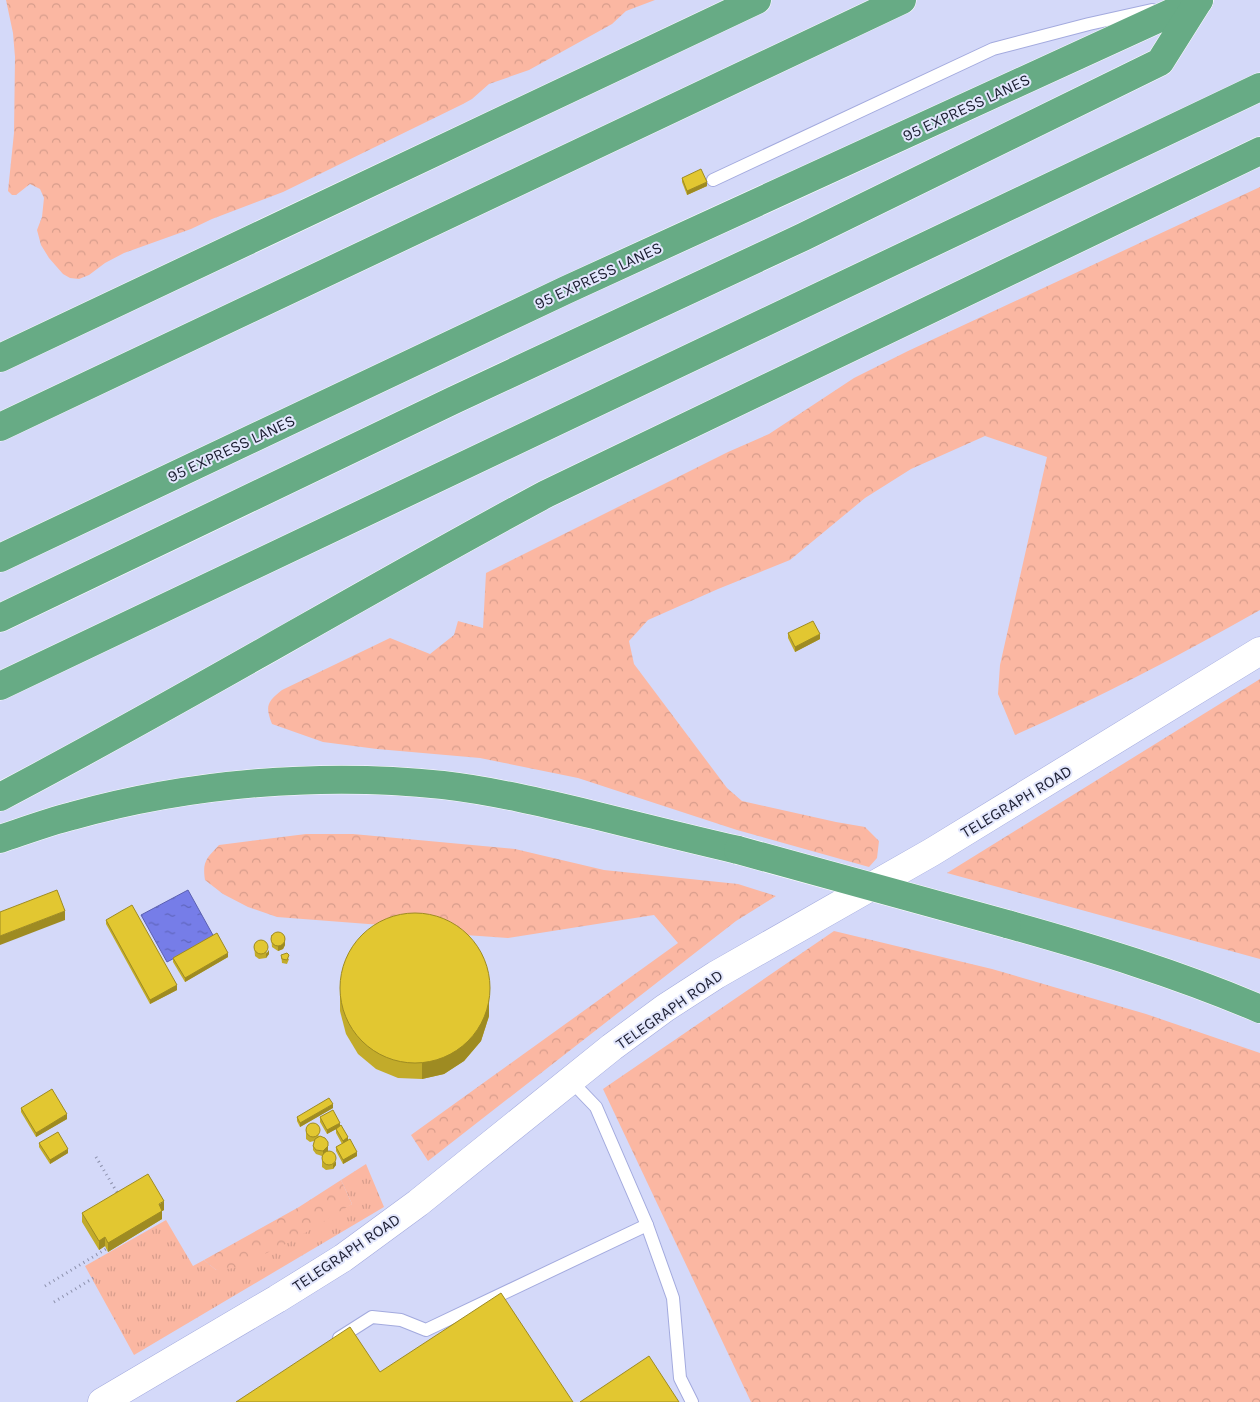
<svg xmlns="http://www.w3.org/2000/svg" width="1260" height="1402" viewBox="0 0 1260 1402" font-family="Karla,sans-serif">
  <defs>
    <pattern id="grass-tufts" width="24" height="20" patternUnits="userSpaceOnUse" patternTransform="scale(1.25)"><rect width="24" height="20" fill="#fbb7a2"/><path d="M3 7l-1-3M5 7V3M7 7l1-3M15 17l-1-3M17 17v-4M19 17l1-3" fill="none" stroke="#d79d8c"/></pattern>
    <pattern id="forest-crowns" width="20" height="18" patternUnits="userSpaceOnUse" patternTransform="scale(1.25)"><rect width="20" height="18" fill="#fbb7a2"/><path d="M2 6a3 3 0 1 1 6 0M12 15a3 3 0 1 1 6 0" fill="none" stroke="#d79d8c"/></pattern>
    <pattern id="water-ripples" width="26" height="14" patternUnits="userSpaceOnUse" patternTransform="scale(1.25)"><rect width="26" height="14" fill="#767de8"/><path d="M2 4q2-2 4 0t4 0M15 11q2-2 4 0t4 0" fill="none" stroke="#6066bd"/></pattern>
  </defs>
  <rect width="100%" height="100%" fill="#d4d9f9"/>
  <polygon fill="url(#grass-tufts)" points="366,1164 384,1207 134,1355 85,1266 166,1220 193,1266 204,1260 216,1270 352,1204 341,1180"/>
  <g fill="url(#forest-crowns)">
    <polygon points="6,0 655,0 626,11 612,24 529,70 489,84 472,99 463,104 283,192 212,219 191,229 124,253 105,263 89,275 79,279 70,278 63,274 49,258 41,245 37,230 42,217 44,198 40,189 30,184 16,195 12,195 8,191 14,133 15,57 13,33"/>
    <path d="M 1260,187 L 1260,610 C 1180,655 1099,698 1015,735 L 998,694 L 1000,665 L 1047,457 L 985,436 L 911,469 L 865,498 L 790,560 L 718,589 L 648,620 L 629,641 L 634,664 L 727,788 L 742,801 L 836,822 L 865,827 L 879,841 L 877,858 L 869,867 L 737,830 L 578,778 L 480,758 L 377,749 L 323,742 L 272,724 C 265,706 267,702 282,690 L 390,638 L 430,654 L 454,635 L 458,621 L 483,628 L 486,573 L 728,452 L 769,434 L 854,378 L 908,351 Z"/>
    <polygon points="1260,679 1260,959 947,873"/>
    <path d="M 306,834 L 353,834 L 515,849 L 604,870 L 738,884 L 776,896 L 736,921 L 428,1161 L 411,1135 L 678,943 L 654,915 L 508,938 L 465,935 L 394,926 L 277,917 L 248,907 L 223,894 L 205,880 C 202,861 207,858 219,845 Z"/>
    <polygon points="834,931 992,969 1146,1014 1260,1053 1260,1402 751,1402 603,1089"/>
    <polygon points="341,1180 352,1204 292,1241 235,1268 216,1270 204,1260 299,1207"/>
  </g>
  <polygon fill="url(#water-ripples)" stroke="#5b60b1" points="188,890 214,937 167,962 141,915"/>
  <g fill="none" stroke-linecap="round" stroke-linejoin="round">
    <defs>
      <g id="service">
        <polyline points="713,180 993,49 1089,24 1152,10"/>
        <polyline points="571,1081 596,1107 647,1225 673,1298 680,1378 692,1402"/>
        <polyline points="339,1338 372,1317 401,1320 426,1330 647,1225"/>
      </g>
      <polyline id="tertiary" points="102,1402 277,1299 343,1258 418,1203 612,1047 665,1008 716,975 932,852 1260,651"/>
      <g id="motorway">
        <polyline points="0,358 757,0"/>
        <polyline points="0,427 902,0"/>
        <polyline points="0,558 566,290 1199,0"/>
        <polyline points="0,618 454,400 803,237 1160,62 1199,0"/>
        <polyline points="0,686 1260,87"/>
        <path d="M 0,797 C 185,700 363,592 546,494 L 1260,151"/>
        <path d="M 0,839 C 24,831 48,822 72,816 C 190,783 321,772 443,785 C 494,791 544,803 594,815 C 642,827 690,839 738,850"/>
        <path d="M 1007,924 C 1093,948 1178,974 1260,1009"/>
      </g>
    </defs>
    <use href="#service" stroke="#a3aade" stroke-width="14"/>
    <use href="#tertiary" stroke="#a3aade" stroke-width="29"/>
    <use href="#motorway" stroke="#fff" stroke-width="29"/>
    <g stroke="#8d91ac" stroke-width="3" stroke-dasharray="1 4" stroke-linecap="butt">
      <polyline points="96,1157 118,1194"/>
      <polyline points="45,1286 106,1249"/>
      <polyline points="54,1302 95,1277"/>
    </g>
    <use href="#service" stroke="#fff" stroke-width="12"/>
    <use href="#tertiary" stroke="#fff" stroke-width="28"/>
    <use href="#motorway" stroke="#67ab85" stroke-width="28"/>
    <defs>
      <polyline id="motorway-bridge" points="738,850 1007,924"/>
    </defs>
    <use href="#motorway-bridge" stroke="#fff" stroke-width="29" stroke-linecap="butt"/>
    <use href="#motorway-bridge" stroke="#67ab85" stroke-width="28"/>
  </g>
  <g fill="#c2ab2a">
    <polygon points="682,178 707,186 687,195 682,182"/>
    <polygon points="788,633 820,639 795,652 788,638"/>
    <polygon points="106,920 177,990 150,1004 106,924"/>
    <polygon points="271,935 285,936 285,945 283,949 278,951 272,947"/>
    <polygon points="254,944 269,954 266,958 259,959 255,956"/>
    <polygon points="281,955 289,959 287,964 282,963"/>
    <polygon points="228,957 185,982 173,962 173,958"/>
    <polygon points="340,994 489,1016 481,1041 464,1061 444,1074 422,1079 398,1078 376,1069 358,1054 346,1034 340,1011"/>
    <polygon points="21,1108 67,1119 36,1137 21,1112"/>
    <polygon points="333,1108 300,1127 297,1121 297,1117"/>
    <polygon points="320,1117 340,1126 357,1156 343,1164 336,1151 336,1147 342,1144 336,1133 336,1129 327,1134 320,1122"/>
    <polygon points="306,1127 328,1142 327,1151 336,1165 333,1169 326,1170 322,1167 322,1156 316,1154 313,1150 313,1146 314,1141 310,1142 306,1139"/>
    <polygon points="39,1143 68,1153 50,1164 39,1147"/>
    <polygon points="164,1210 162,1211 162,1219 108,1252 105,1246 99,1250 82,1222 82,1213"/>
  </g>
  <g fill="#9e8b22">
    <polygon points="707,182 707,186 687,195 687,191"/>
    <polygon points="820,634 820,639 795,652 795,647"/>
    <polygon points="65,911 65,920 0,945 0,936"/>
    <polygon points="285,941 285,945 283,949 278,951 278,946"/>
    <polygon points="269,950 269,954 266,958 266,954"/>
    <polygon points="228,953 228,957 185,982 185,978"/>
    <polygon points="177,985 177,990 150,1004 150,1000"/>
    <polygon points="489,999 489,1016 481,1041 464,1061 444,1074 422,1079 422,1063"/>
    <polygon points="333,1104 333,1108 300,1127 300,1123"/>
    <polygon points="67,1114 67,1119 36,1137 36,1133"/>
    <polygon points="340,1123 340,1127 327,1134 327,1130"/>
    <polygon points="348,1137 348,1142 343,1145 343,1141"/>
    <polygon points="328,1146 328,1151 323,1156 323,1151"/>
    <polygon points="68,1149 68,1153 50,1164 50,1160"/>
    <polygon points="357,1152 357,1156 343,1164 343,1160"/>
    <polygon points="336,1161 336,1165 333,1169 333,1165"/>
    <polygon points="164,1201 164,1210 162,1211 162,1219 108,1252 108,1243"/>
    <polygon points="105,1237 105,1246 99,1250 99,1241"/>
  </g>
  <g fill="#e2c731" stroke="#9e8b22">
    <polygon points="701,169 707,182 687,191 682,178"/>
    <polygon points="813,621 820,634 795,647 788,633"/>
    <polygon points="57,890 65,911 0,936 0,912"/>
    <polygon points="132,905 177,985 150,1000 106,920"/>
    <circle cx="415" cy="988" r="75"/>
    <circle cx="278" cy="939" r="7"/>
    <polygon points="217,933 228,953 185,978 173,958"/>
    <circle cx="261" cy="947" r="7"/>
    <polygon points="287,953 289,955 287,960 282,959 281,955"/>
    <polygon points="52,1089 67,1114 36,1133 21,1108"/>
    <polygon points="329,1098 333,1104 300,1123 297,1117"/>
    <polygon points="333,1110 340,1123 327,1130 320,1117"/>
    <circle cx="313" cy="1130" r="7"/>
    <polygon points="341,1125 348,1137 343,1141 336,1129"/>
    <polygon points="58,1132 68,1149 50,1160 39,1143"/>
    <polygon points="320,1136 325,1138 328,1142 328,1146 323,1151 316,1150 313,1146 315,1139"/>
    <polygon points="350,1139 357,1152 343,1160 336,1147"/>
    <circle cx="329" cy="1158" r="7"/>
    <polygon points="148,1174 164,1201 159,1204 162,1211 108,1243 105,1237 99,1241 82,1213"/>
    <polygon points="501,1293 573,1402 236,1402 350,1327 380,1372"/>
    <polygon points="649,1356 679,1402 580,1402"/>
  </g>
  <g text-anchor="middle" stroke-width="4" stroke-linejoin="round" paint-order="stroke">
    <g font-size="16" fill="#1c1e31" stroke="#e3e7fd">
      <text transform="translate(966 107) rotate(-25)" y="6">95 EXPRESS LANES</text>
      <text transform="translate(598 275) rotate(-25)" y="6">95 EXPRESS LANES</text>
      <text transform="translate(231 448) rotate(-25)" y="6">95 EXPRESS LANES</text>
      <text transform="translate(1016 801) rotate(-31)" y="6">TELEGRAPH ROAD</text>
      <text transform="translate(669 1009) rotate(-35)" y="6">TELEGRAPH ROAD</text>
      <text transform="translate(346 1252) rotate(-34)" y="6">TELEGRAPH ROAD</text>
    </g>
  </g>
</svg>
